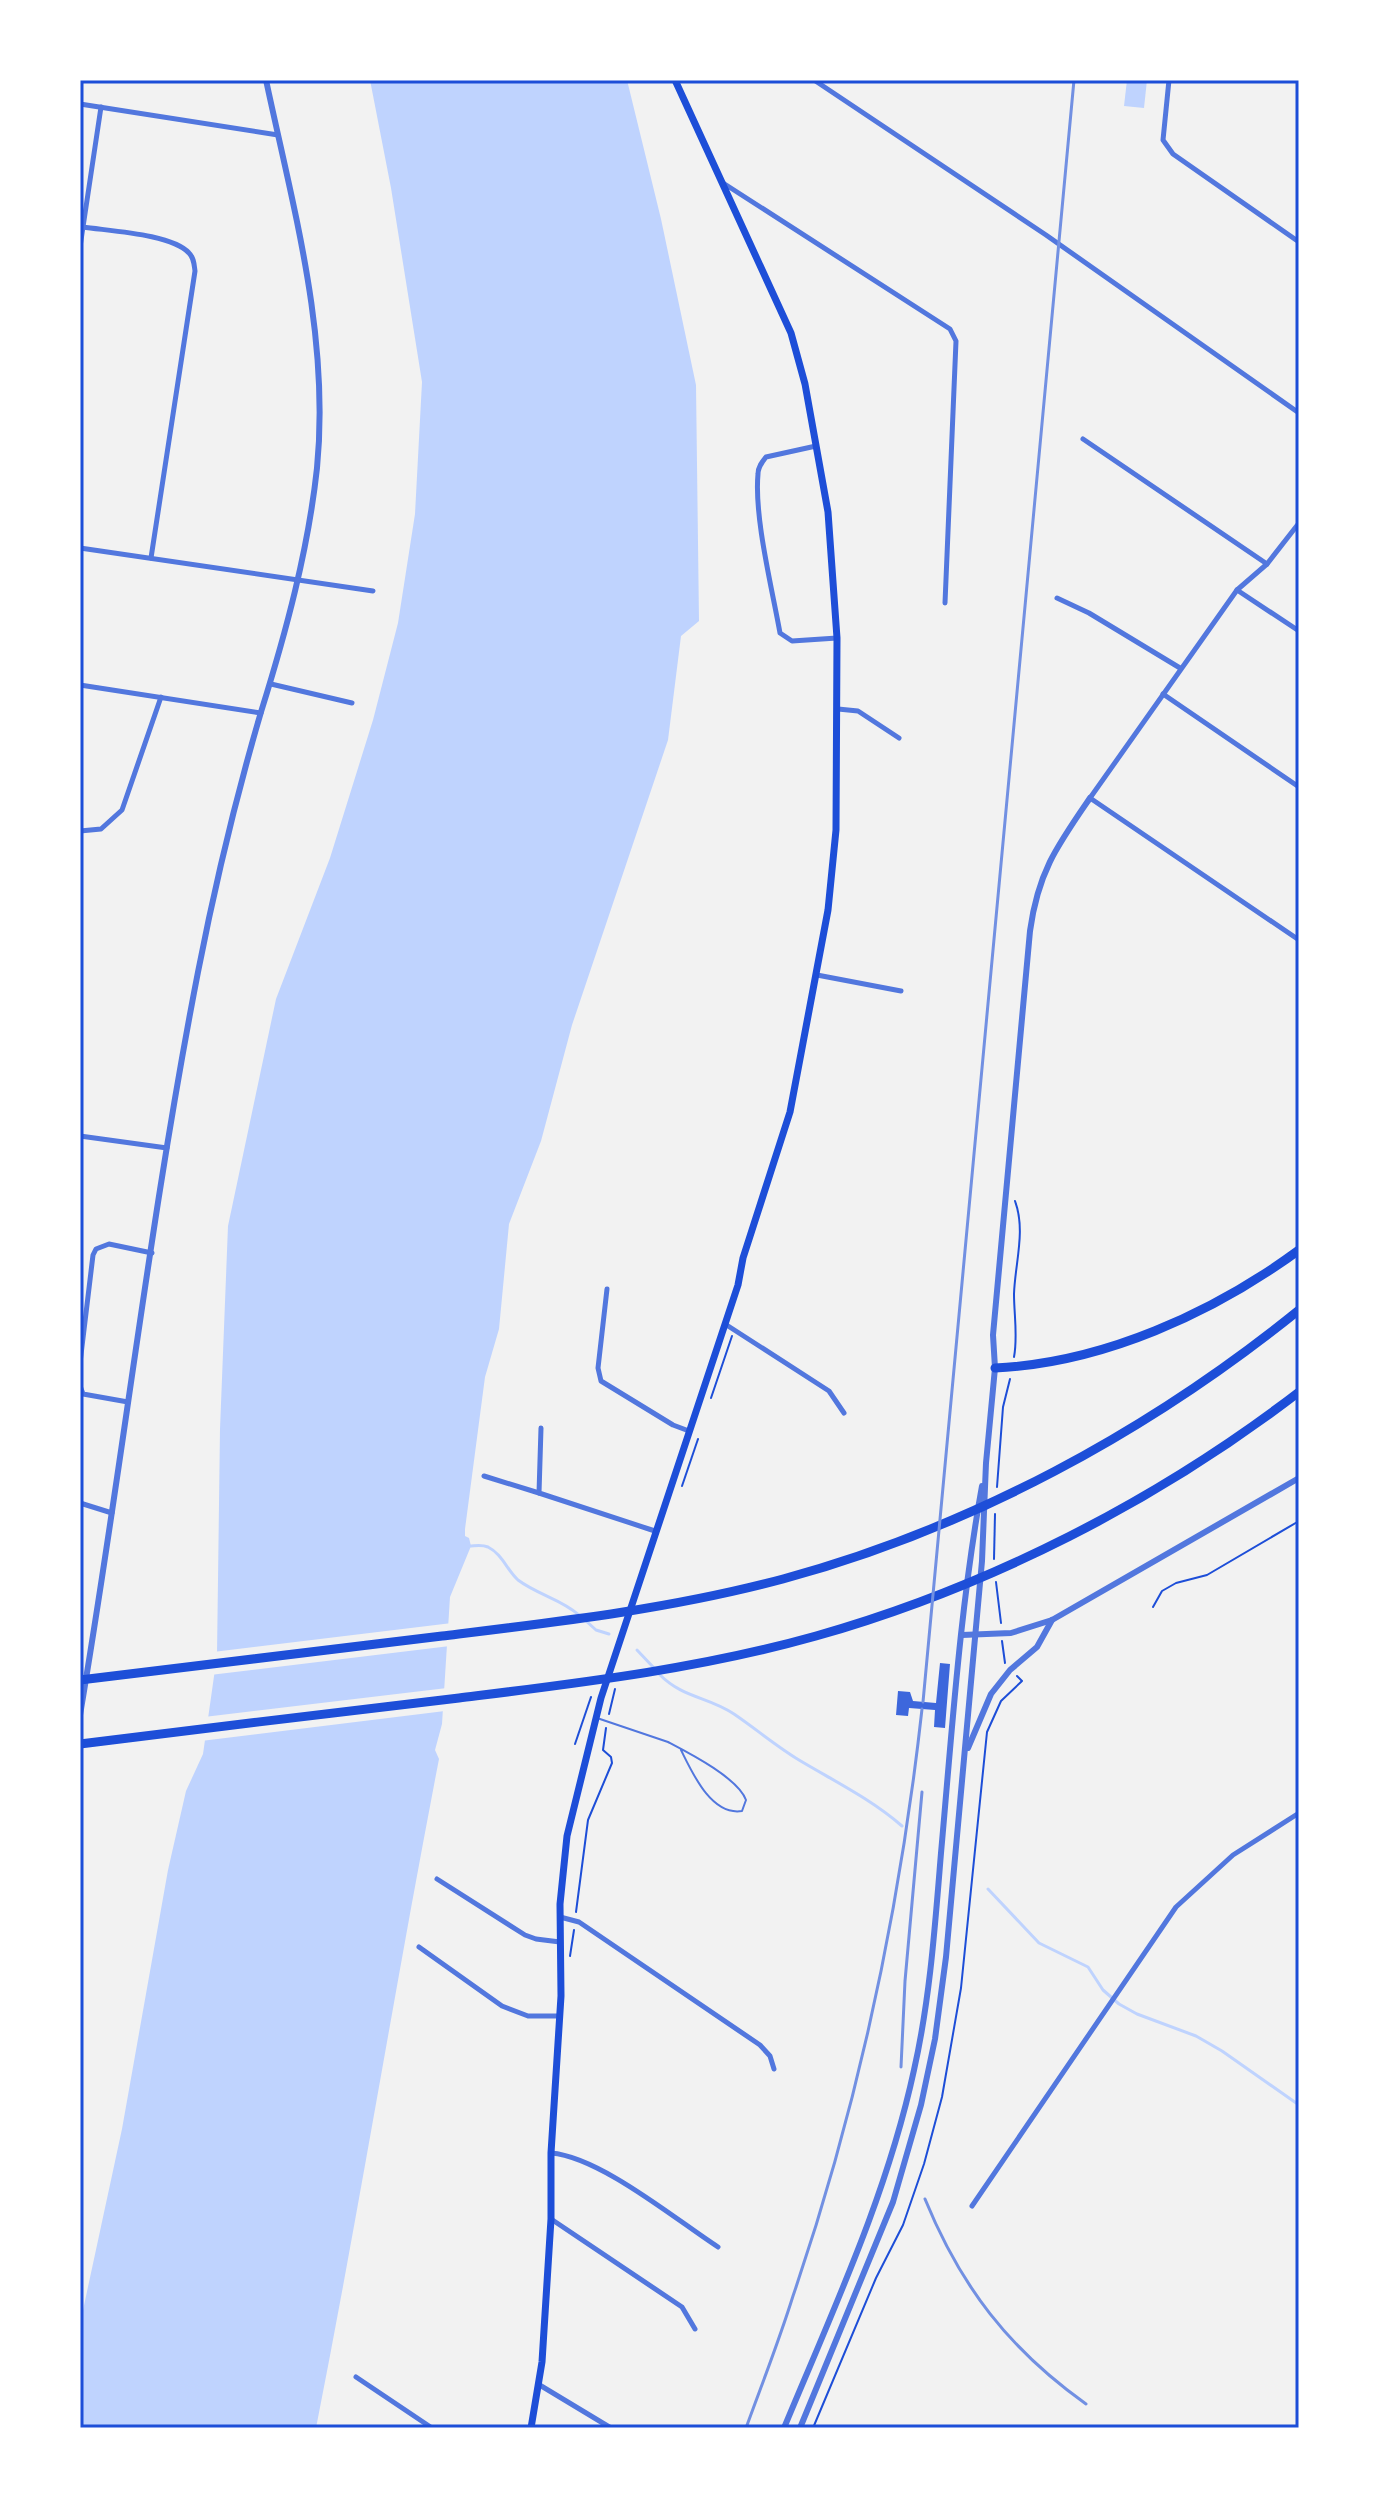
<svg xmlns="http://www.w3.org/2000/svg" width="1379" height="2508" viewBox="0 0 1379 2508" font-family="'Sofia Sans Condensed',sans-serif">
  <rect width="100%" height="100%" fill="#f2f2f2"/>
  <g fill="#bfd3fe">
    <path d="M 370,80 L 627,80 L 661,219 L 696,385 L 699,621 L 681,636 L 668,740 L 572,1025 L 541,1141 L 509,1224 L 499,1329 L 485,1377 L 465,1529 L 465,1536 L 469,1538 L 471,1546 L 450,1597 L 442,1724 L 435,1750 L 439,1759 C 396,1981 360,2205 316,2428 L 80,2428 L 80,2324 L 122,2129 L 168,1870 L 186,1791 L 203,1754 L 217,1655 L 220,1429 L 228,1226 L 276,999 L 330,858 L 373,720 L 398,623 L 415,514 L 422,382 L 391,188 Z"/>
    <polygon points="1127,80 1147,80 1144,108 1124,106"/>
  </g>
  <g fill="#f2f2f2">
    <polygon points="452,1623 450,1646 210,1675 213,1652"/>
    <polygon points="447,1688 445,1711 201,1741 204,1717"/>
  </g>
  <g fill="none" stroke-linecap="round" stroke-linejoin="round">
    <g stroke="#bfd3fe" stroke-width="3">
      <path d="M 469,1546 C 475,1546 481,1544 488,1547 C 502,1554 507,1570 518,1580 C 538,1595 561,1599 579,1615"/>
      <polyline points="585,1620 596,1630 609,1634"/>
      <polyline points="637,1650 654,1668"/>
      <path d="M 659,1674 C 684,1699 707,1696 734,1714 C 756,1729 776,1746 799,1760 C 834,1781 871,1799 902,1826"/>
      <polyline points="988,1889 1039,1943 1088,1967 1103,1990 1119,2004 1137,2014 1196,2036 1222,2051 1299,2105"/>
    </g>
  </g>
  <polygon fill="#3d67dc" points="940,1663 950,1664 945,1728 934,1727 935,1710 909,1708 908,1716 896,1715 898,1691 910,1692 913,1701 936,1703"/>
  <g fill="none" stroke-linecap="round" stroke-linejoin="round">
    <g stroke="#1d4ed8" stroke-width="2">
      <path d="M 1014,1357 C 1018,1336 1014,1315 1014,1294 C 1015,1263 1026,1231 1015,1201"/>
      <polyline points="711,1398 732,1336"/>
      <polyline points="682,1486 698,1439"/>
      <polyline points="997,1487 1003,1407 1010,1379"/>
      <polyline points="994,1559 995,1514"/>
      <polyline points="996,1582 1001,1623"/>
      <polyline points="1153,1607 1162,1591 1176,1583 1207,1575 1299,1521"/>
      <polyline points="1002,1641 1005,1663"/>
      <polyline points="609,1714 615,1689"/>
      <polyline points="575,1744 591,1697"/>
      <polyline points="576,1912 588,1820 612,1763 611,1757 603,1750 606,1728"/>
      <polyline points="570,1956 574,1930"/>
      <polyline points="813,2428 876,2278 903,2225 924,2164 942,2097 961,1988 987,1732 1001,1701 1022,1681 1017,1676"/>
    </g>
    <path stroke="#5277de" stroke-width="2" d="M 597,1718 L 668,1742 C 689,1753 738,1778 746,1800 L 742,1811 C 711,1816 692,1772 681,1750"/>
    <g stroke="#5277de" stroke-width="5">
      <polyline points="814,80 1046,235 1299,413"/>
      <polyline points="1169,80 1163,140 1173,154 1299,242"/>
      <polyline points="1298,80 1299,81"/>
      <polyline points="80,104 278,135"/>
      <polyline points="723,183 950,329 956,341 945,603"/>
      <path d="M 83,227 C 109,231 172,234 189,253 C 194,258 194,264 195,271 L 151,558"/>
      <polyline points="80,247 101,107"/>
      <polyline points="1083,439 1267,564"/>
      <path d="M 816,446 L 766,457 C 762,462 758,467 758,474 C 754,517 772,588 780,633 L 792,641 L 837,638"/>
      <polyline points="1299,523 1267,564 1237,590 1090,798 1299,940"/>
      <polyline points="80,548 373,591"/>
      <polyline points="1237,590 1299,631"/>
      <polyline points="1057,598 1089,613 1180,668"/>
      <polyline points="271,684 352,703"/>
      <polyline points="80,685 261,713"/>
      <polyline points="1163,694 1299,787"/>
      <polyline points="838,709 858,711 899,738"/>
      <polyline points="80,831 101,829 122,810 161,697"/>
      <polyline points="817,975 901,991"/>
      <polyline points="80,1136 167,1148"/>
      <polyline points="607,1289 598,1368 601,1381 673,1425 689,1431"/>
      <polyline points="725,1324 829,1391 844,1413"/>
      <polyline points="80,1363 93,1255 96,1249 109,1244 152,1253"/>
      <polyline points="80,1386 83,1394 128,1402"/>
      <polyline points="541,1428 539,1493 655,1531"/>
      <polyline points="484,1476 539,1493"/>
      <polyline points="80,1503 112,1513"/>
      <polyline points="437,1879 525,1935 536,1939 560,1942"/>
      <polyline points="560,1917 579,1922 760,2045 770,2056 774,2069"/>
      <polyline points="419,1947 502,2006 528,2016 559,2016"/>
      <path d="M 551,2153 C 600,2157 675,2219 718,2247"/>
      <polyline points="972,2206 1176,1907 1233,1855 1299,1813"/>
      <polyline points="551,2219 682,2307 695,2329"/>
      <polyline points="356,2377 432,2428"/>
      <polyline points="538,2384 611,2428"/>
    </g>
    <g stroke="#5277de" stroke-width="6">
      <polyline points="962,1635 1011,1633 1052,1620 1299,1478"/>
      <path d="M 80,1715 C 122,1468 150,1218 198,972 C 215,885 236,797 261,712 C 286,632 308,551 317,468 C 330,336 293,207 266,80"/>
      <polyline points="968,1748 991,1694 1010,1670 1037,1647 1052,1620"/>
      <path d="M 784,2428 C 833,2310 887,2195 914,2070 C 930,1999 935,1926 941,1853 C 952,1731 960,1607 982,1486"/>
      <path d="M 800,2428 L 893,2202 L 921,2105 L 935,2039 L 946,1957 L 982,1561 L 986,1463 L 995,1368 L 993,1335 L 1030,931 C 1038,872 1057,846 1090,798"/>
    </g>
    <polyline stroke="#1d4ed8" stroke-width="7" points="531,2428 542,2362 551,2219 551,2153 561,1996 560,1904 567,1836 601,1698 738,1285 743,1258 790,1112 828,910 836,830 837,638 828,512 805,384 791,333 675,80"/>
    <g stroke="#1d4ed8" stroke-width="9">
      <path d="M 995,1368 C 1103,1363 1213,1313 1299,1250"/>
      <path d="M 80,1680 C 201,1665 322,1651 442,1636 C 557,1622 671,1609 783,1579 C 971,1528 1148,1432 1299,1310"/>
      <path d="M 80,1744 C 206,1728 333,1713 459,1698 C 579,1683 699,1669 816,1636 C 989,1587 1157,1501 1299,1392"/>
    </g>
    <g stroke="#7290e2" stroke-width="3">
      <polyline points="923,1702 1074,80"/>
      <polyline points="901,2067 905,1981 922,1792"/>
      <path d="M 925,2199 C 961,2287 1009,2349 1086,2404"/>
      <path d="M 746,2428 C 762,2384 779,2341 793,2296 C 858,2106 900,1908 922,1709"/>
    </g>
  </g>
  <rect width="1379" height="2508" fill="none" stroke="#ffffff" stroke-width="164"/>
  <rect x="82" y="82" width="1215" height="2344" fill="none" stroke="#1d4ed8" stroke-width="3"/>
</svg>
